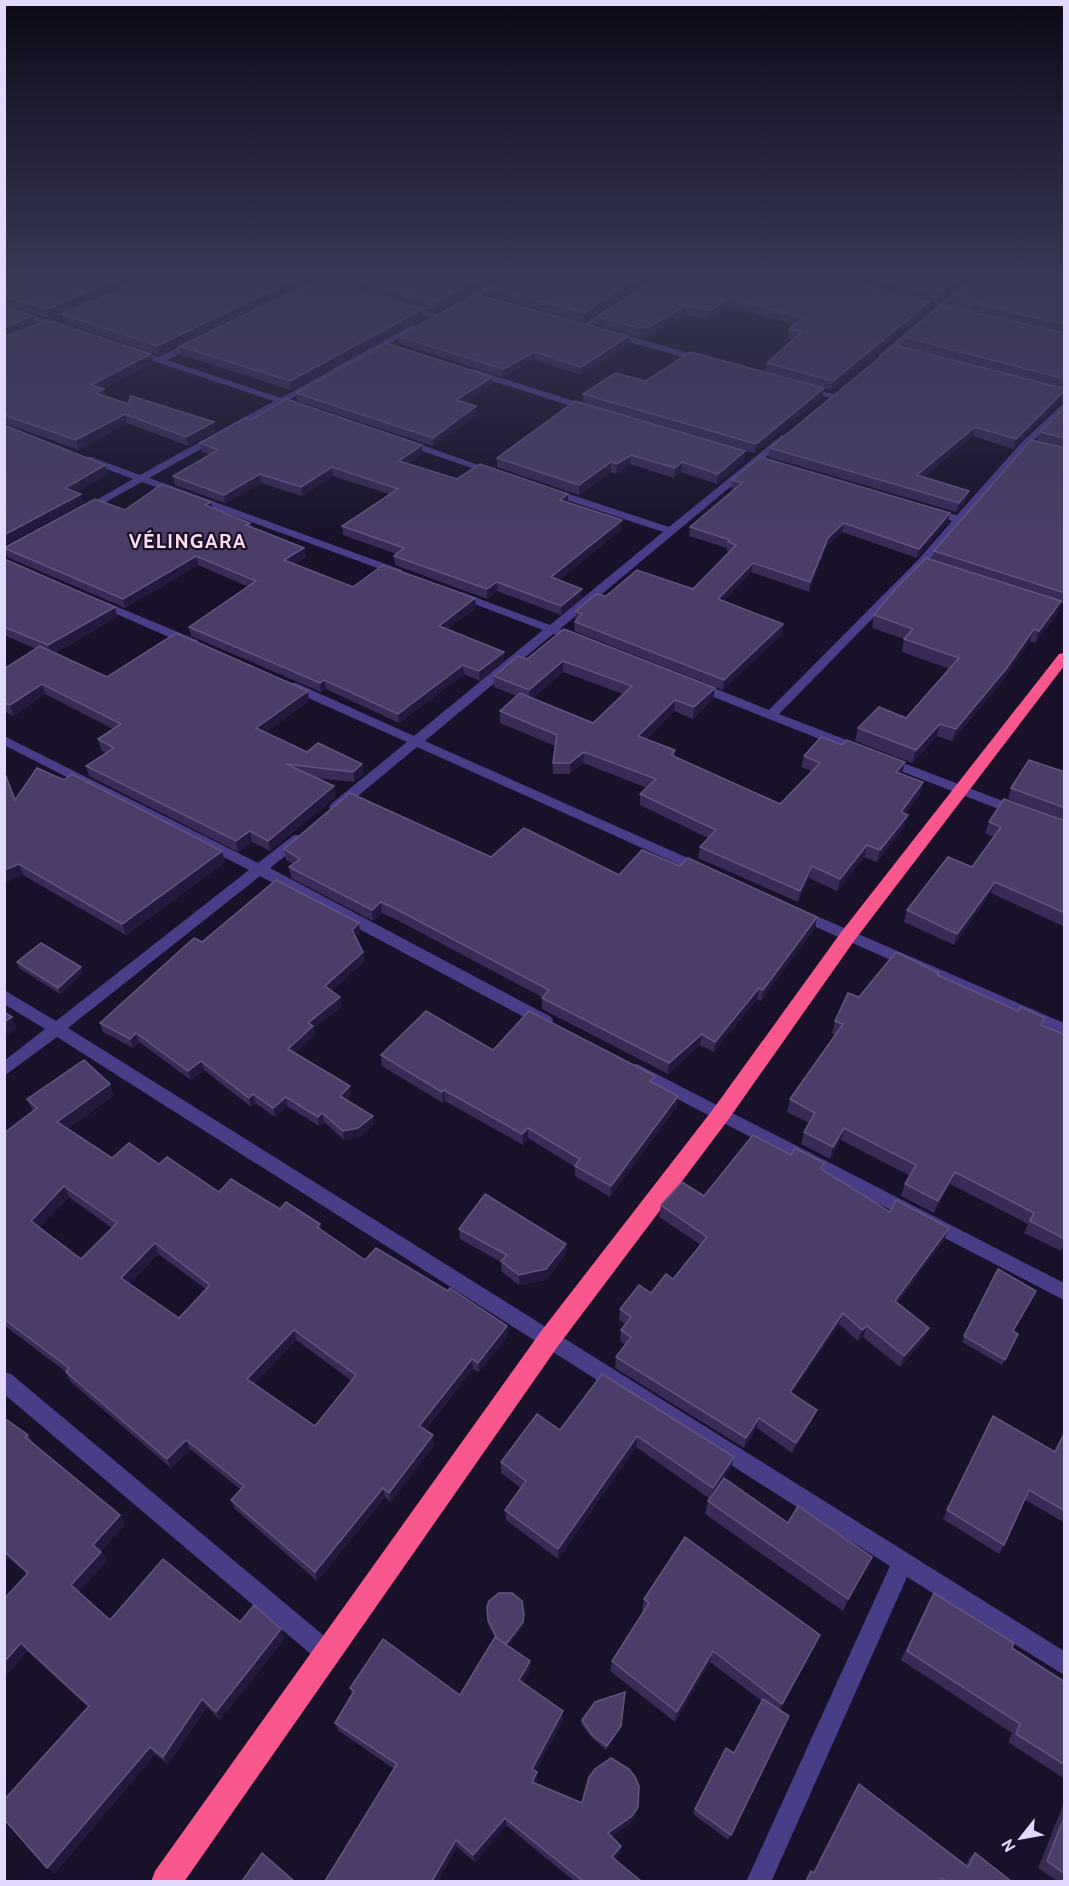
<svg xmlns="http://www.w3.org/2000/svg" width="1069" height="1886" viewBox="0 0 1069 1886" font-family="Cabin,sans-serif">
  <rect width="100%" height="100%" fill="#181129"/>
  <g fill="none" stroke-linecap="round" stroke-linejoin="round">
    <g fill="#4a3d87" fill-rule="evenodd">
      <polygon points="331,273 342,273 309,291 302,289"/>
      <polygon points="509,273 520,273 463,305 456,303"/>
      <polygon points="976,273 985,273 885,359 879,359 879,355"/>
      <polygon points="403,305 438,314 439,316 435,318 400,309 399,307"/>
      <polygon points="4,306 67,326 68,328 61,330 4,311"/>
      <polygon points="611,306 618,308 588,329 582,329 582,325"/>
      <polygon points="412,325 419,327 289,400 303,405 303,409 282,404 149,478 402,570 402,574 394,574 142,482 88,512 79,510 133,479 85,461 85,457 91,457 140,475 274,401 129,353 129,349 159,357 195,339 201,339 201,343 167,360 281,398"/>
      <polygon points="611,331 707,358 708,360 704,363 608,336 607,334"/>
      <polygon points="473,369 593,407 595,409 587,411 470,374 469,372"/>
      <polygon points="802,386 840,396 835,399 802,390"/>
      <polygon points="1064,403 1064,411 1029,445 925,565 779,714 865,747 866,750 865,753 855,753 691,688 691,682 699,682 769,710 917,561 952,521 928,513 928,509 957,515 1023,441"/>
      <polygon points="782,435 790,437 560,629 565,631 565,635 553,634 425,741 708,867 710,870 708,873 698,873 417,747 341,810 331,810 329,807 331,804 407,742 288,689 288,683 296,683 414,736 543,630 453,596 453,592 461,592 550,625 663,532 546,493 546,489 554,489 669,527"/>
      <polygon points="399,439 405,439 501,473 492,475 399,443"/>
      <polygon points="96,598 197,640 199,643 197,646 189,646 92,603 90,601"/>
      <polygon points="4,736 258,863 294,835 304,835 306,838 304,841 270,868 551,1017 553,1021 551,1025 539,1025 260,876 68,1028 1064,1651 1064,1675 907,1577 771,1882 746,1882 890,1566 57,1037 4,1076 4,1061 45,1029 4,1004 4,990 56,1021 249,870 4,745"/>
      <polygon points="885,756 1024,809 1026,812 1019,816 1014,815 880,763 878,760 880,757"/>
      <polygon points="798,908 1064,1023 1064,1036 793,917 791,913"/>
      <polygon points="637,1064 1064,1283 1064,1300 631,1075 629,1070 631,1065"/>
      <polygon points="4,1372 11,1374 335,1645 338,1653 335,1661 327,1664 319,1661 4,1394"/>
    </g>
    <polygon fill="#fb578f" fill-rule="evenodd" points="1064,653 1064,666 854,941 728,1120 558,1346 184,1882 151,1882 155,1871 542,1330 714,1108 842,931 1059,654"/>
  </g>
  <g fill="#392a56" fill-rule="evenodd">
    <polygon points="4,273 153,273 50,318 4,305"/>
    <polygon points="308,273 325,273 319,277"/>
    <polygon points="331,273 504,273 436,312 332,281"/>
    <polygon points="656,273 584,322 487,295 487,287"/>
    <polygon points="663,273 929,302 927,310 831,390 765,371 767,363 793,339 788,338 789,329 795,325 728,306 709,320 686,314 649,336 640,337 597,325 598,317"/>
    <polygon points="815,273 972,273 936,303"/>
    <polygon points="1065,273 1065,389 903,346 904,337 1024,324 950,306 952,297"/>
    <polygon points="305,275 306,283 159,355 64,323 62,314"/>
    <polygon points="4,306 33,316 36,324 151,354 153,363 103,389 105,396 216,431 188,446 127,423 79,450 4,423"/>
    <polygon points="423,309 423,318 291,390 181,355 180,346"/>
    <polygon points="398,336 629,344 581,375 535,360 503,377 399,343"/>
    <polygon points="646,381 822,397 754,453 583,403 583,394"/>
    <polygon points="492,384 464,403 476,406 477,414 433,446 297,401 296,393"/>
    <polygon points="1059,402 1013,449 973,436 924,477 966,501 956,512 769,457 770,448"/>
    <polygon points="1065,407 1065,604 1061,603 1058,613 1035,643 1030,641 1002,682 952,741 937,736 912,763 855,741 858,728 906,718 950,669 902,652 904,639 872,628 874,615 932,559 934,551 1060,447 1037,441 1040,432"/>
    <polygon points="251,420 422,453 408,464 457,479 568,503 622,529 559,580 581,598 561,615 497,591 487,599 395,565 394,556 396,554 343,535 342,526 389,494 333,476 302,496 261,483 225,503 175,485 173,476 210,455 202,452 200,443"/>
    <polygon points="745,451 744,461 717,484 681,472 674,478 630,464 616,474 611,472 579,495 497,467 497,458"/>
    <polygon points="732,480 948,522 917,558 842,532 826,547 809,592 751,572 724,601 783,624 782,634 723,690 574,631 576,611 606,596 693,589 729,552 727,551 727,548 689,536 690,527 734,489 731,489"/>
    <polygon points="212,508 250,523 251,527 304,548 306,557 294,564 353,587 475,598 476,608 447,629 504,661 480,681 464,674 399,723 326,689 321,692 191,636 189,627 249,587 198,565 125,608 7,557 4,548 125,510"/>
    <polygon points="4,559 115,607 117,617 55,653 107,677 309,701 266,732 307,752 362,764 363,774 354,782 315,778 336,797 270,851 252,842 238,852 89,776 86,766 106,753 101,750 98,739 113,729 45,694 13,716 6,712 4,713 4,669 36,649 4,635"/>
    <path d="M 564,629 L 713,699 L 693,719 L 674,711 L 646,739 L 675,750 L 675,756 L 780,804 L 812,771 L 801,767 L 804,756 L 902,774 L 923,782 L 920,794 L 905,814 L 905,826 L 877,862 L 864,857 L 837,891 L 809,878 L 798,902 L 698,858 L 700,847 L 708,838 L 640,805 L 640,794 L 647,788 L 583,763 L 570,774 L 553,774 L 553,763 L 555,746 L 500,723 L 500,711 L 517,696 L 494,687 L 494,676 L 527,659 ZM 563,672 L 623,694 L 593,723 L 533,698 Z"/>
    <polygon points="4,771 15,800 222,851 225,862 126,935 23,875 5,882 4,880"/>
    <polygon points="1065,772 1065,821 1008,799 1011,788"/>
    <polygon points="1065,821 1065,927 991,893 954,945 904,922 907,910 972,867 994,837 985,833 989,822"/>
    <polygon points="284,849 491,857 619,875 680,866 817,917 815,928 761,1001 757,999 714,1052 700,1045 668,1074 542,1009 542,997 397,920 382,913 373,921 291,878 289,867 293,864 286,860"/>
    <polygon points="360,933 355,937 363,952 364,962 331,991 342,1006 314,1028 315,1035 295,1053 350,1086 351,1095 346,1100 374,1124 360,1137 344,1140 324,1122 319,1126 287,1106 275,1117 255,1103 251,1107 204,1070 191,1080 139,1042 133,1048 103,1032 100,1023 202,942"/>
    <polygon points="17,962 83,973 60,994 19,968"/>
    <polygon points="939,973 938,976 1065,1035 1065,1248 1063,1247 1061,1251 1024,1233 1028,1224 950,1184 934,1213 901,1196 905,1184 910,1176 841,1140 830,1159 801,1144 804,1132 809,1123 787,1112 790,1099 835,1035 832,1033 835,1021 859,997"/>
    <polygon points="493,1050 654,1083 678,1096 677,1106 610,1197 575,1176 575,1167 528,1138 523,1145 445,1101 443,1103 382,1066 381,1055"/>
    <path d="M 114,1095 L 67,1129 L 112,1158 L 159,1164 L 219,1192 L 280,1209 L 320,1224 L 321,1230 L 365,1260 L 507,1326 L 508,1336 L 479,1372 L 473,1369 L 425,1430 L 434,1445 L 391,1502 L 385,1497 L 317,1581 L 235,1509 L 231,1500 L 241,1490 L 190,1449 L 171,1468 L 71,1382 L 66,1372 L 4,1325 L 4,1133 L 33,1111 L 27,1099 ZM 69,1197 L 112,1228 L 81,1259 L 39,1227 ZM 158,1254 L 206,1289 L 179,1318 L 129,1284 ZM 296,1340 L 352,1381 L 315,1426 L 254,1384 Z"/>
    <polygon points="791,1155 824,1163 822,1170 890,1212 949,1228 944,1240 897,1303 929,1328 924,1339 900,1367 863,1337 858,1341 839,1324 792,1393 813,1420 792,1453 757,1428 744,1448 615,1368 616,1357 625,1344 620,1341 621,1330 625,1324 619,1320 620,1309 651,1293 673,1279 701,1245 659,1217 661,1205 704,1196"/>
    <polygon points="459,1229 566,1244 566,1254 546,1280 519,1285 502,1272 501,1262 460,1239"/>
    <polygon points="998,1269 1013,1331 1018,1334 1002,1365 962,1342"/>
    <polygon points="602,1374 731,1468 724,1478 788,1523 872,1557 843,1611 705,1514 708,1501 710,1499 636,1447 558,1559 506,1520 505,1510 521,1488 501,1473 501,1462 560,1430"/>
    <polygon points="993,1416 1054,1451 1065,1430 1065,1523 1025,1500 1004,1545 999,1554 943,1519"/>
    <polygon points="4,1418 28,1435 33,1443 120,1515 125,1524 101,1551 107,1561 78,1592 110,1620 240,1622 285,1638 220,1720 207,1707 168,1764 155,1754 54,1874 88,1707 27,1651 4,1678 4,1599 27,1574 9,1558 4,1562"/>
    <polygon points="934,1593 1012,1648 1065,1682 1065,1779 1008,1742 1012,1733 901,1660 928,1603"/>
    <polygon points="644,1599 820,1635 780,1710 789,1716 728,1840 693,1814 695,1809 734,1753 762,1701 710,1662 675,1722 610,1671 612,1661 644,1611 642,1610"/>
    <polygon points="487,1607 524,1619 523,1626 508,1646 530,1661 530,1670 523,1683 563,1720 535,1771 537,1772 537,1781 535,1783 582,1803 638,1807 636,1815 630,1823 612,1837 621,1846 620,1853 615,1860 641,1881 574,1881 506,1825 475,1862 457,1847 394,1769 339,1731 335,1723 352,1694 350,1688 460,1695 495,1638 488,1624"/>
    <polygon points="582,1720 620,1730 606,1750 592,1738 581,1724"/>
    <polygon points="859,1784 966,1865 969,1858 975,1853 1011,1881 805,1881 811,1871 813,1872 855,1790"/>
    <polygon points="1065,1800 1065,1881 1057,1881 1038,1868"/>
  </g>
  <g fill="#24183c">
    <polygon points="132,273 153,273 50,318 48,309"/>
    <polygon points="489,273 504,273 436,312 435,303"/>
    <polygon points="644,273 656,273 584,322 584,313"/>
    <polygon points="964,273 972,273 936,303 938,294"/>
    <polygon points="305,275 306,283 159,355 157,346"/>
    <polygon points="729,298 728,306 709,320 709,311"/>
    <polygon points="929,302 927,310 831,390 833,381"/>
    <polygon points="686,305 686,314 649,336 640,337 640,328"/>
    <polygon points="423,309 423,318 291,390 290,381"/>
    <polygon points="33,316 36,324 4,337 4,328"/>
    <polygon points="629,336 629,344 581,375 581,367"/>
    <polygon points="535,352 535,360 503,377 503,369"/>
    <polygon points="151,354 153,363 93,394 91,385"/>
    <polygon points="492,377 492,384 456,408 456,400"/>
    <polygon points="824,388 822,397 754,453 756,444"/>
    <polygon points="104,389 106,398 96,393"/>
    <polygon points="1062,393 1065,393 1065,401 1059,402 1013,449 1016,439"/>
    <polygon points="476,406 477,414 433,446 433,438"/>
    <polygon points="125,414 127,423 79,450 76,440"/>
    <polygon points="214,422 216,431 188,446 186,437"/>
    <polygon points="975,427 973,436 915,484 917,475"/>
    <polygon points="422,445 422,453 400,470 399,461"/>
    <polygon points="745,451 744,461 717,484 718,474"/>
    <polygon points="631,455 630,464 616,474 617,464"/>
    <polygon points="611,462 611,472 579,495 579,485"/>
    <polygon points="682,462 681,472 674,478 675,468"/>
    <polygon points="105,465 108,475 67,497 65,488"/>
    <polygon points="332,467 333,476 302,496 301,487"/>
    <polygon points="260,474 261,483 225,503 224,495"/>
    <polygon points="969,491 966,501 956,512 959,503"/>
    <polygon points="81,494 83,503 4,546 4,535"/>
    <polygon points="568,494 568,503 560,500"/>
    <polygon points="211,502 213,511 205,505"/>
    <polygon points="950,513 948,522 917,558 919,549"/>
    <polygon points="622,520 622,529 551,587 551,577"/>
    <polygon points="844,523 842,532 826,547 809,592 810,582 828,538"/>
    <polygon points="304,548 306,557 285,569 284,560"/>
    <polygon points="196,556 198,565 125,608 123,599"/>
    <polygon points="753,563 751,572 717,608 718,599"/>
    <polygon points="497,582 497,591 487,599 487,589"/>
    <polygon points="582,589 581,598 561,615 561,606"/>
    <polygon points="475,598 476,608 440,635 439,626"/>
    <polygon points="1061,601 1058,613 1035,643 1039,631"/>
    <polygon points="115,607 117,617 51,655 48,645"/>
    <polygon points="783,624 782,634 723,690 724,680"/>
    <polygon points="1034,629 1030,641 1002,682 952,741 956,729"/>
    <polygon points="504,652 504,661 480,681 479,671"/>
    <polygon points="563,661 563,672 529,701 529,690"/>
    <polygon points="463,665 464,674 399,723 398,714"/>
    <polygon points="324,680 326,689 321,692 320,683"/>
    <polygon points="42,684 45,694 13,716 10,705"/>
    <polygon points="715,688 713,699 693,719 694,707"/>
    <polygon points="308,691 309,701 258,738 256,728"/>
    <polygon points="675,700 674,711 637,747 638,736"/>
    <polygon points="940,724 937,736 912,763 916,750"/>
    <polygon points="584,752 583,763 570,774 570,763"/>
    <polygon points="905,762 902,773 893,783 896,772"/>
    <polygon points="362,764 363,774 354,782 353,772"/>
    <polygon points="923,782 920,794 898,823 901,812"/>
    <polygon points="334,786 336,797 270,851 268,841"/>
    <polygon points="908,815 905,826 877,862 880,850"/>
    <polygon points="250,831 252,842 238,852 236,841"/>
    <polygon points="867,845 864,857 837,891 840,879"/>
    <polygon points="222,851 225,862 126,935 122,924"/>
    <polygon points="19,864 23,875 5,882 4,870"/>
    <polygon points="812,866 809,878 798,902 800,891"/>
    <polygon points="995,882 991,893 954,945 957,934"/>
    <polygon points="381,902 382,913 373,921 372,910"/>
    <polygon points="817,917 815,928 761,1001 763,990"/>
    <polygon points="359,923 360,933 353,939 352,930"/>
    <polygon points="363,952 364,962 326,995 325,986"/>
    <polygon points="81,967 83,973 60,994 58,988"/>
    <polygon points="759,988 757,999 714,1052 715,1042"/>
    <polygon points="340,997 342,1006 314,1028 315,1035 290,1058 288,1049 308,1023"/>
    <polygon points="12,1017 17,1029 4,1039 4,1022"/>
    <polygon points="136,1033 139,1042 133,1048 130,1039"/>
    <polygon points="702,1034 700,1045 668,1074 669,1063"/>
    <polygon points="201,1061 204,1070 191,1080 188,1071"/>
    <polygon points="110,1084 114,1095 61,1133 57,1122"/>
    <polygon points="350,1086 351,1095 341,1105 340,1096"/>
    <polygon points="444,1090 445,1101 443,1103 442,1092"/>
    <polygon points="253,1094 255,1103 251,1107 249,1098"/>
    <polygon points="678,1096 677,1106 610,1197 611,1186"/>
    <polygon points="286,1097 287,1106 275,1117 273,1108"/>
    <polygon points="322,1113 324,1122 319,1126 318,1117"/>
    <polygon points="373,1116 374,1124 360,1137 344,1140 343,1131"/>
    <polygon points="528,1128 528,1138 523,1145 522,1134"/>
    <polygon points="844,1128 841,1140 830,1159 833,1147"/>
    <polygon points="955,1172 950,1184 934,1213 938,1201"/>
    <polygon points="64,1186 69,1197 36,1231 31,1221"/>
    <polygon points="949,1228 944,1240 890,1312 895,1301"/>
    <polygon points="155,1243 158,1254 125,1288 121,1278"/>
    <polygon points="566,1244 566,1254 546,1280 519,1285 519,1275"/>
    <polygon points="843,1313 839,1324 786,1402 790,1392"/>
    <polygon points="507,1326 508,1336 479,1372 478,1363"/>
    <polygon points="867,1326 863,1337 858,1341 862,1330"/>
    <polygon points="929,1328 924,1339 900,1367 904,1356"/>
    <polygon points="294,1330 296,1340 250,1389 247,1379"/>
    <polygon points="472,1359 473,1369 420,1435 419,1426"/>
    <polygon points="817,1410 813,1420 792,1453 796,1443"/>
    <polygon points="759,1418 757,1428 744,1448 746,1438"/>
    <polygon points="433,1435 434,1445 391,1502 389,1493"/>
    <polygon points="637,1436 636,1447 558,1559 558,1549"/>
    <polygon points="186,1440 190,1449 171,1468 167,1459"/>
    <polygon points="734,1457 731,1468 711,1499 713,1488"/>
    <polygon points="383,1488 385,1497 317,1581 315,1572"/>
    <polygon points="120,1515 125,1524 99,1554 93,1545"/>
    <polygon points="4,1552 9,1558 4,1562"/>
    <polygon points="101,1552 107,1561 77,1594 71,1585"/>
    <polygon points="872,1557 866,1568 843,1611 848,1599"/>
    <polygon points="524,1615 523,1626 503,1652 503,1648"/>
    <polygon points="281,1629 285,1638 220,1720 216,1712"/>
    <polygon points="820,1635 815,1646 778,1714 782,1704"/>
    <polygon points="21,1643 27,1651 4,1678 4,1662"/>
    <polygon points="713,1651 710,1662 675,1722 677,1712"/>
    <polygon points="530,1661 530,1670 519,1690 519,1680"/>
    <polygon points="202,1699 207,1707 168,1764 163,1757"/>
    <polygon points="563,1711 563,1720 532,1777 532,1769"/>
    <polygon points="621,1726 620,1730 606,1750 607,1746"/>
    <polygon points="150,1747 155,1754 54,1874 47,1868"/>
    <polygon points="537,1772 537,1781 532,1790 532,1782"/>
    <polygon points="638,1807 636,1815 630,1823 607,1840 608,1833"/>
    <polygon points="505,1818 506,1825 475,1862 473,1855"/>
    <polygon points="456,1840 457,1847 438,1881 432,1881"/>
    <polygon points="621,1846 620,1853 611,1865 612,1857"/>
  </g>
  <g fill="#4b3d68" stroke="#63557f" stroke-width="1.5" fill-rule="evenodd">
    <polygon points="4,273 132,273 48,309 4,297"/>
    <polygon points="156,273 301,273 305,275 157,346 62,314"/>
    <polygon points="332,273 489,273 435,303"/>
    <polygon points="510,273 644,273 584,313 487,287"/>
    <polygon points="663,273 814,273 929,302 833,381 767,363 802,332 789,329 804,318 729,298 709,311 686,305 649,327 640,328 598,317"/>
    <polygon points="851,273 964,273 938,294"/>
    <polygon points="980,273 1065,273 1065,325 952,297"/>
    <polygon points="319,279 423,309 290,381 180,346"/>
    <polygon points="475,294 629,336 581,367 535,352 503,369 398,336"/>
    <polygon points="942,305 1065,333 1065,379 904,337"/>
    <polygon points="4,306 33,316 4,328"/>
    <polygon points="48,320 151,354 91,385 104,389 96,393 128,404 131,396 214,422 186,437 125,414 76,440 4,415 4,337"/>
    <polygon points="386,343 492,377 456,400 476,406 433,438 296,393"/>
    <polygon points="895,345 1065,389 1065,393 1062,393 1016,439 975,427 917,475 969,491 959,503 770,448"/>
    <polygon points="690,352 824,388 756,444 583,394 615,373 646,381"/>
    <polygon points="286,399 422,445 399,461 457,479 480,464 568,494 560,500 622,520 551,577 582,589 561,606 497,582 487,589 394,556 404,548 342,526 398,489 332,467 301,487 260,474 224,495 173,476 218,450 200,443 245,418 251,420"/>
    <polygon points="575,401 745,451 718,474 682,462 675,468 631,455 617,464 611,462 579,485 497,458"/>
    <polygon points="1065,407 1065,438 1040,432"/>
    <polygon points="4,425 105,465 65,488 81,494 4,535"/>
    <polygon points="1031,440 1065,448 1065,593 934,551"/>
    <polygon points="760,457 950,513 919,549 844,523 828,538 810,582 753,563 718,599 783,624 724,680 575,622 582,614 576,611 596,594 606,596 637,570 693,589 736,545 728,542 730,540 690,527 742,483 732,480"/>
    <polygon points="162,484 211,502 205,505 250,523 246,525 304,548 284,560 353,587 383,565 475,598 439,626 504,652 479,671 463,665 398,714 324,680 320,683 189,627 256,581 196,556 123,599 4,548 95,499 125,510"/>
    <polygon points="926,558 1061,601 1039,631 1034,629 1006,669 956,729 940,724 916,750 858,728 879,707 906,718 959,658 904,639 913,629 874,615 896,588"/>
    <polygon points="4,559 115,607 48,645 4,627"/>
    <polygon points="564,629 715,688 694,707 675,700 638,736 675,750 671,755 780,804 820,763 804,756 821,737 842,745 847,740 905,762 896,772 923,782 901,812 908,815 880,850 867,845 840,879 812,866 800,891 700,847 716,830 640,794 656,779 584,752 570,763 553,763 557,735 500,711 520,693 593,723 632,686 563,661 529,690 494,676 518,656 527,659"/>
    <polygon points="176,633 308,691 256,728 307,752 318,743 362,764 353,772 286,764 334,786 268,841 250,831 236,841 86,766 114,748 98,739 121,724 42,684 10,705 4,703 4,669 40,646 107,677"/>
    <polygon points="1029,760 1065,772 1065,808 1011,788"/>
    <polygon points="37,768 64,780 72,774 222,851 122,924 19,864 4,870 4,771 15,800"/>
    <polygon points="350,793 491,857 524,828 619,875 642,850 680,866 688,858 817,917 763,990 759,988 715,1042 702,1034 669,1063 542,998 549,990 396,909 381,902 372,910 289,867 300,859 284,849"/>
    <polygon points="1004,799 1065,821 1065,913 995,882 957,934 907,910 948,857 972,867 1001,827 989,822"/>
    <polygon points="276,880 359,923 352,930 363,952 325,986 340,997 308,1023 313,1026 288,1049 350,1086 340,1096 373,1116 358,1128 343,1131 322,1113 318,1117 286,1097 273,1108 253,1094 249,1098 201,1061 188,1071 136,1033 130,1039 100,1023 194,938 202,942"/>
    <polygon points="41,943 81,967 58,988 17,962"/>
    <polygon points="896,952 939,973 937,975 1018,1011 1021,1007 1045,1018 1041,1025 1065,1035 1065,1239 1030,1221 1034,1213 955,1172 938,1201 905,1184 916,1165 844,1128 833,1147 804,1132 815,1113 790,1099 843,1024 835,1021 848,993 859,997"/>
    <polygon points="426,1011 493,1050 529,1011 655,1076 650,1081 678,1096 611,1186 575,1166 580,1159 528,1128 522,1134 444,1090 442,1092 381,1055"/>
    <polygon points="4,1012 12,1017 4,1022"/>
    <path d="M 84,1060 L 110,1084 L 57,1122 L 112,1158 L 129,1143 L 159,1164 L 167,1157 L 219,1192 L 231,1179 L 280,1209 L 286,1202 L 320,1224 L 317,1227 L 365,1260 L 376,1248 L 448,1291 L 450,1288 L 507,1326 L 478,1363 L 472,1359 L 419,1426 L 433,1435 L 389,1493 L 383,1488 L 315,1572 L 231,1500 L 244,1486 L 186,1440 L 167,1459 L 66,1372 L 69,1368 L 4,1319 L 4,1133 L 37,1108 L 27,1099 ZM 64,1186 L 117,1223 L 81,1259 L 31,1221 ZM 155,1243 L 210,1285 L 179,1318 L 121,1278 ZM 294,1330 L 356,1375 L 315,1426 L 247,1379 Z"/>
    <polygon points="753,1135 791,1155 795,1148 824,1163 821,1169 890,1212 896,1200 949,1228 895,1301 929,1328 904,1356 867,1326 862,1330 843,1313 790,1392 817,1410 796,1443 759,1418 746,1438 616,1357 631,1337 621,1330 631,1317 620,1309 639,1285 651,1293 666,1274 673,1279 707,1237 661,1205 682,1182 704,1196"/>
    <polygon points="485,1194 566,1244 546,1269 519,1275 501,1261 507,1255 459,1229"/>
    <polygon points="998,1269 1036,1291 1013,1331 1018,1334 1005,1360 964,1336"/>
    <polygon points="602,1374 734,1457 713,1488 637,1436 558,1549 505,1510 526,1481 501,1462 537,1414 560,1430"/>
    <polygon points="993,1416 1055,1452 1065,1432 1065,1511 1029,1490 1004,1545 947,1510"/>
    <polygon points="4,1418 28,1435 25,1437 120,1515 93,1545 101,1552 71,1585 110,1620 163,1559 240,1622 254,1605 281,1629 216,1712 202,1699 163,1757 150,1747 47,1868 4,1819 4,1800 89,1706 21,1643 4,1662 4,1599 28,1573 4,1551"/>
    <polygon points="724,1478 788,1523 798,1506 872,1557 848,1599 708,1501"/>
    <polygon points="685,1537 820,1635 782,1704 713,1651 677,1712 612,1661 649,1603 644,1599"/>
    <polygon points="499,1593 512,1593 522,1601 524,1615 523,1622 506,1644 498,1640 488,1620 487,1607 489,1601"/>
    <polygon points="934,1593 1014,1643 1012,1648 1065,1682 1065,1765 1016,1734 1020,1724 907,1651"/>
    <polygon points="495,1637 530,1661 519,1680 563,1711 532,1769 537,1772 532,1782 582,1803 589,1777 595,1769 611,1758 629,1769 635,1777 639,1786 638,1807 632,1816 608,1833 621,1846 612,1857 641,1881 583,1881 505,1818 473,1855 456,1840 432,1881 325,1881 397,1764 335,1723 354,1691 350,1688 383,1639 460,1695"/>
    <polygon points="625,1692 621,1726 607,1746 592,1735 582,1720 595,1702"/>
    <polygon points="763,1699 789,1716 731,1835 695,1809 726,1748 734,1753"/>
    <polygon points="859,1784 968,1867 975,1853 1011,1881 946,1881 942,1878 940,1881 806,1881 811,1871 814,1873"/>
    <polygon points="1065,1815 1065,1874 1047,1861"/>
    <polygon points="262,1853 294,1881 242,1881"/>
  </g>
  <linearGradient id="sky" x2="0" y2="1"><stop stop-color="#0d0917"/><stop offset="0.51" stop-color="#373854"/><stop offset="1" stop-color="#373854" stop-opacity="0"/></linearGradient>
  <rect width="1069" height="538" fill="url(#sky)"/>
  <g text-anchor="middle" stroke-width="4.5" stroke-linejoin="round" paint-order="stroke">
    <g font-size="20" font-weight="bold" letter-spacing="1.5" fill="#fedbed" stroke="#181129">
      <text x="188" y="548">VÉLINGARA</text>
    </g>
  </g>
  <rect width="1069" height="1886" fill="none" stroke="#e3d9fe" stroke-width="12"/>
  <g transform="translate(1021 1838) rotate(239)" stroke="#181129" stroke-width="4.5" paint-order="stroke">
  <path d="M0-4.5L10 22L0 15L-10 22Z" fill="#e3d9fe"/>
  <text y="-9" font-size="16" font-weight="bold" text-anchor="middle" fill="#e3d9fe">N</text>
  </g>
</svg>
